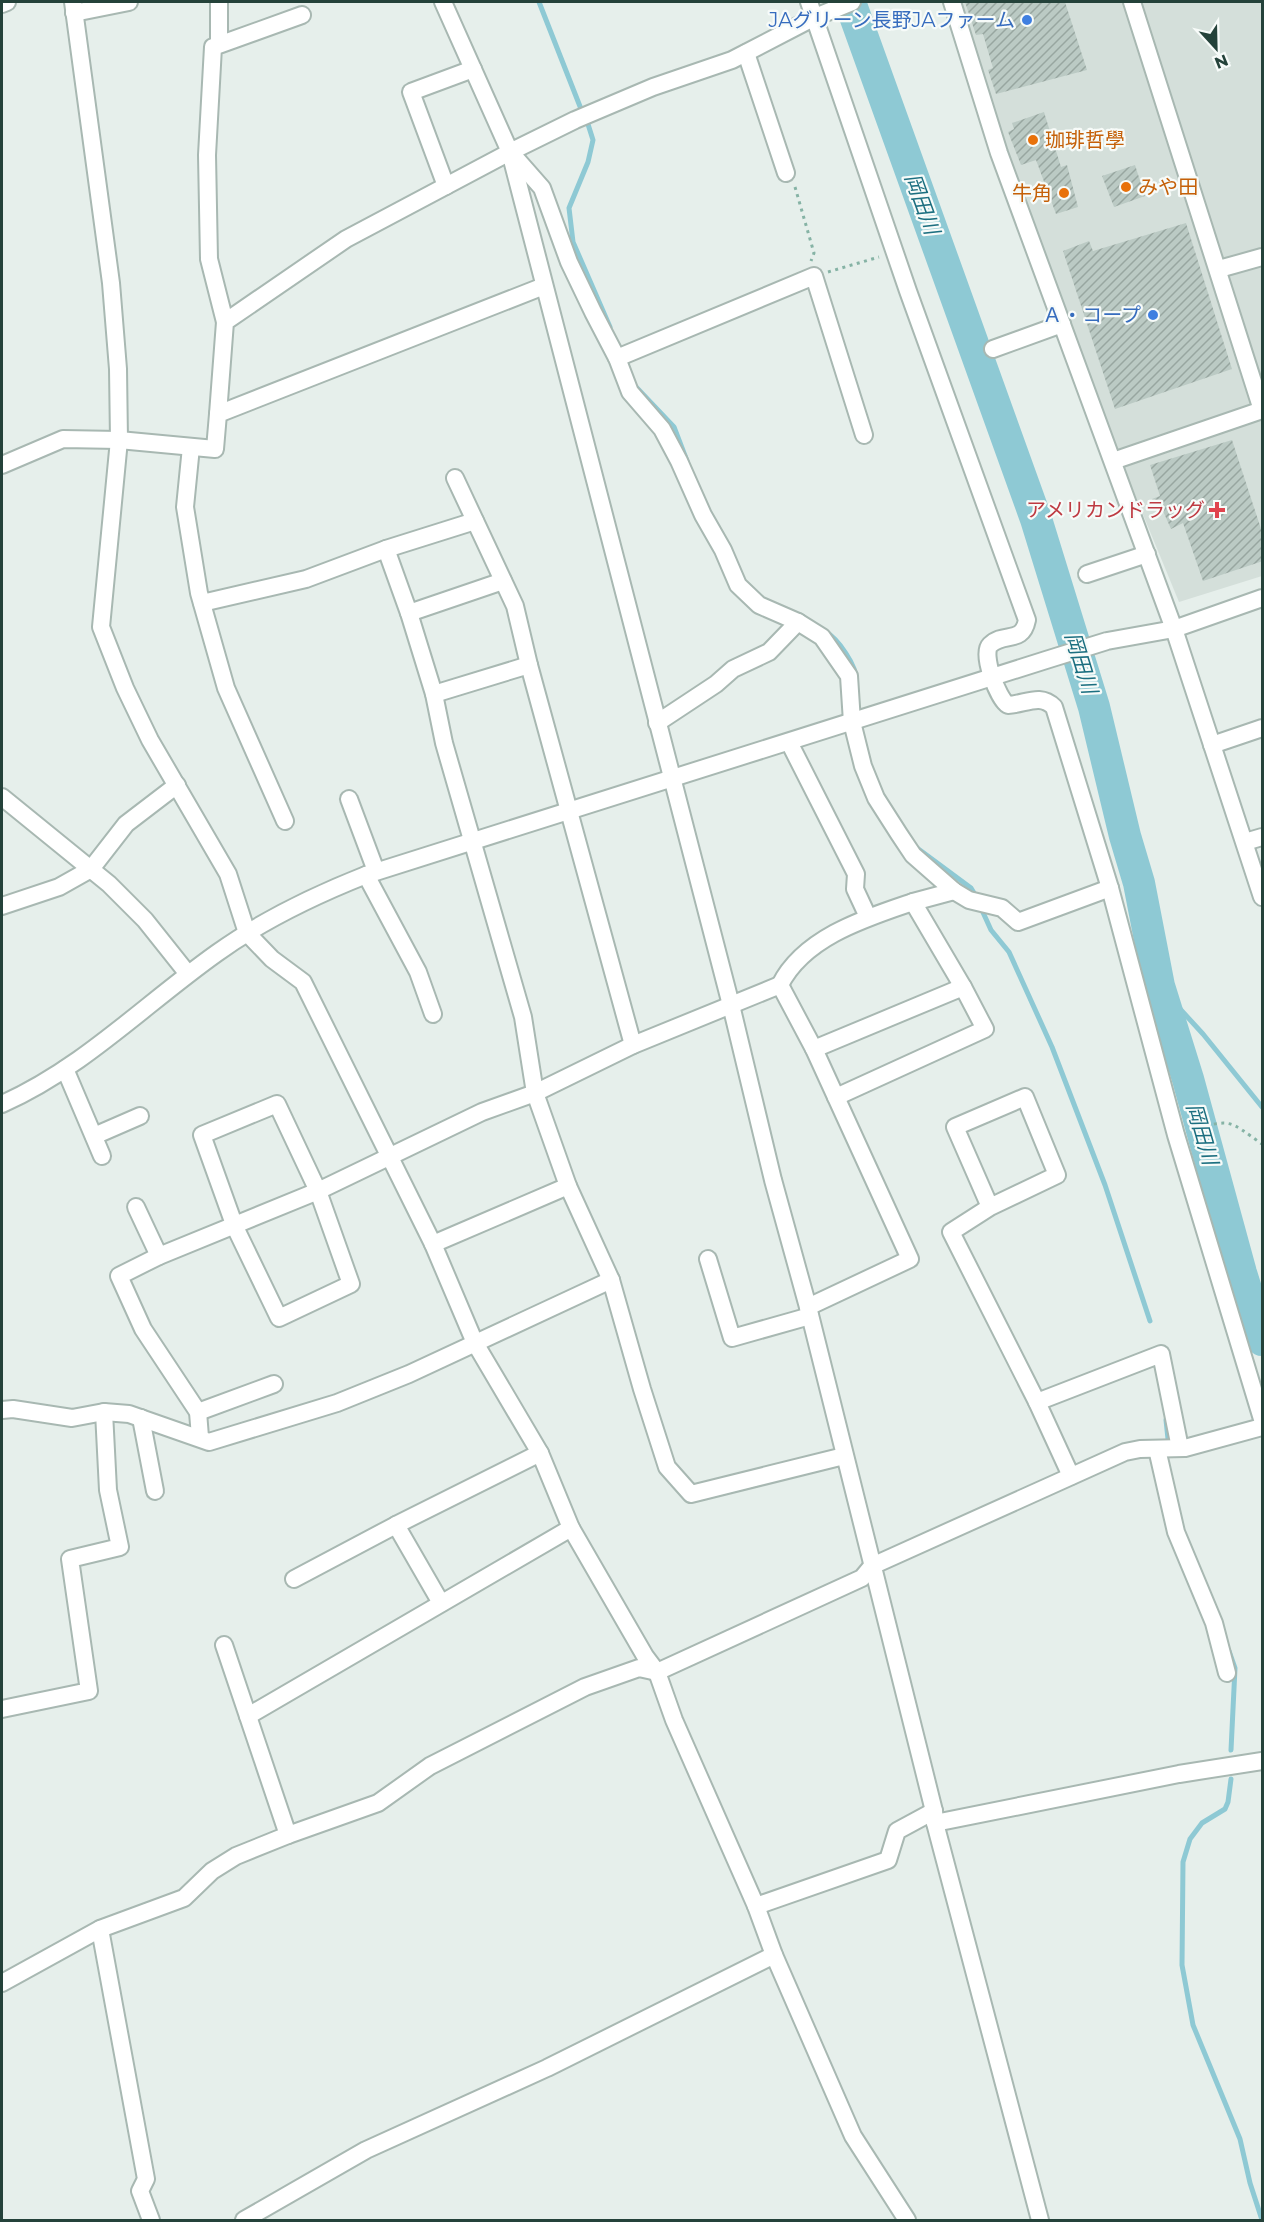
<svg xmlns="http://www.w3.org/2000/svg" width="1264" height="2222" viewBox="0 0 1264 2222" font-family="Montserrat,'Noto Sans JP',sans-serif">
  <defs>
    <pattern id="building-hatch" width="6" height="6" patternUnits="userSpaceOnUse" patternTransform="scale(1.5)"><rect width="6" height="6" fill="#bbcac4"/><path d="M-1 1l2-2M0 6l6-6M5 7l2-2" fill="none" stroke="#98a6a0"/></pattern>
  </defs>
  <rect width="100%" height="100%" fill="#e6efeb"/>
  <polygon fill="#d4dfda" points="960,2 1262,2 1262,576 1179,602 1114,444 1002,144"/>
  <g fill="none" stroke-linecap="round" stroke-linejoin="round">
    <g stroke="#8ec9d4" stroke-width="5">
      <polyline points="539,2 581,109"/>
      <polyline points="587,121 593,140 588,162 569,208 573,242 610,327"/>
      <polyline points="637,388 674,427 687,461"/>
      <path d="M 826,632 C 838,639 857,666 856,680"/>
      <polyline points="917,848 971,888 974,893"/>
      <polyline points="981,908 991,930 1009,952 1052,1047 1105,1185 1150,1321"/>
      <polyline points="1159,986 1203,1034 1262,1107"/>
      <polyline points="1166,1420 1168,1439"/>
      <polyline points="1229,1651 1235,1668 1231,1750"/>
      <polyline points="1231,1779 1228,1802 1225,1809 1202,1823 1190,1839 1183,1862 1182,1965 1193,2025 1240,2139 1250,2183 1262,2220"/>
    </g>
    <polyline stroke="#8ec9d4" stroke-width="32" points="850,2 1036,519 1094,707 1125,836 1139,883 1159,986 1188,1079 1241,1273 1262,1340"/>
  </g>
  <g fill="url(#building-hatch)">
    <polygon points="965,2 1065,2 1087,70 996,94 988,70 993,68 983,34 976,35"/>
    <polygon points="1044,112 1061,167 1067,165 1078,207 1056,214 1036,160 1021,165 1008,132 1014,129 1012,123"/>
    <polygon points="1135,165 1145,196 1114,207 1102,176"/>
    <polygon points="1186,223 1232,369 1115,409 1063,251 1089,241 1093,251"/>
    <polygon points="1232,440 1263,535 1263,561 1203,581 1183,523 1171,529 1163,511 1157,512 1152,499 1160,496 1150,465"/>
  </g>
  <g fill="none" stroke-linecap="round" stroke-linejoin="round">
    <defs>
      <g id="minor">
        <polyline points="73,2 111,283 118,369 119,440 101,627 125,688 150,740 228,874 247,933 272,959 303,982 433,1244 475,1343 540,1453 571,1528 645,1656 657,1672 674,1720 756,1906 774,1955 853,2136 907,2220"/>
        <polyline points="443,2 510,152 731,1005 773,1180 808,1307 934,1811 935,1823 1040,2220"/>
        <path d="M 809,2 L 908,291 L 1027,620 C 1022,645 1004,631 990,645 C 981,654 998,699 1008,705 C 1026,704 1040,693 1054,707 L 1110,888 L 1176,1135 L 1262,1419"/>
        <polyline points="952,2 999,153 1174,629 1262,897"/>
        <polyline points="1132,2 1262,410"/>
        <polyline points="2,4 7,2"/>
        <polyline points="74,13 129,2"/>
        <polyline points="219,44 219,2"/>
        <polyline points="746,53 786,173"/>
        <polyline points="513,155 542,188 569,262 593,312 617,358 630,392 662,429 679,461 703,515 723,550 738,585 759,605 798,622 822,637 849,676 852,722 863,766 876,798 899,834 913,855 954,891 969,900 1002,908 1018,922 1110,888"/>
        <polyline points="446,186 411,92 473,69"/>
        <polyline points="1219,269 1262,257"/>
        <polyline points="225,322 209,259 207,155 213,47 302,15"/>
        <polyline points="993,349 1062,324"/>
        <polyline points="617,358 814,276 864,435"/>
        <polyline points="218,414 225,322 346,239 510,152 575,120 653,87 732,60 813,18 852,2"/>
        <polyline points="191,447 185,507 199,593 226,688 285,821"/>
        <polyline points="1113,461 1262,410"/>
        <polyline points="2,465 63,439 119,440 215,449 218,414 544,286"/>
        <polyline points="455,478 515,606 529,665 633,1045"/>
        <polyline points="475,521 386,549 409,613 434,694 444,743 523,1017 535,1093 568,1186 611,1280 642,1389 667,1467 691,1494 844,1456"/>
        <polyline points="1087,574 1147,554"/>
        <polyline points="202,603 306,579 386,549"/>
        <polyline points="409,613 503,581"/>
        <polyline points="434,694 529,665"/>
        <polyline points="657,723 716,684 733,669 769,652 798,622"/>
        <polyline points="789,742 856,874 855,889 868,917"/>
        <polyline points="1212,745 1262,728"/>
        <polyline points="2,797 109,884 145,920 188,974"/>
        <polyline points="349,799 376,871"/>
        <polyline points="1245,842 1262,837"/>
        <polyline points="366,875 418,972 433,1014"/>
        <polyline points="913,902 954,891"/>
        <polyline points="2,906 59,887 91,869 126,824 177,785"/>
        <path d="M 780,985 C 804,937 866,918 913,902 L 963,987"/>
        <polyline points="814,1049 963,987 985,1029 836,1097"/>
        <polyline points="65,1069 102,1156"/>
        <path d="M 2,1104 C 83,1068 145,1004 217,953 C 263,920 313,896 366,875 L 1046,660 L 1107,641 L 1174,629 L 1262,598"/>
        <polygon points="277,1104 318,1191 351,1284 279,1318 235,1227 202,1135"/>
        <polyline points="94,1136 140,1116"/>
        <polyline points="136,1207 159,1256"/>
        <polyline points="990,1207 955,1127 1025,1097 1057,1175 990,1207 951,1232 1037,1402 1071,1476"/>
        <polyline points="433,1244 568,1186"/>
        <polyline points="708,1259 732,1338 810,1316"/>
        <polyline points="1037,1402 1161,1354 1180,1448"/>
        <polyline points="2,1410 13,1409 72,1418 104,1412 129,1414 209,1442 337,1403 409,1374 611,1280"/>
        <polyline points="198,1412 274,1384"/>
        <polyline points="141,1418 155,1491"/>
        <polyline points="200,1437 198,1412 143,1329 119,1276 159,1256 318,1191 482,1112 535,1093 633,1045 780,985 814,1049 910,1259 808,1307"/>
        <polyline points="1157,1449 1176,1532 1214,1623 1227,1673"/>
        <polyline points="396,1525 441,1603"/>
        <polyline points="294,1579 396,1525 540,1453"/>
        <polyline points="2,1709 89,1691 70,1559 120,1547 108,1490 104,1412"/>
        <polyline points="248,1716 571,1528"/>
        <polyline points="935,1823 1179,1774 1262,1761"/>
        <polyline points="288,1835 378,1803 430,1766 585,1687 639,1668 657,1672 862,1578 872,1566 1125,1452 1140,1449 1185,1448 1262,1427"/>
        <polyline points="756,1906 888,1860 897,1831 934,1811"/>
        <polyline points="100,1929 146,2179 140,2191 151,2220"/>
        <polyline points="2,1983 100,1929 184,1898 212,1871 236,1856 288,1835 224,1645"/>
        <polyline points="244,2220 366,2150 547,2068 774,1955"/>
      </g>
    </defs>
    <use href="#minor" stroke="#a8b8b2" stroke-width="20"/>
    <g stroke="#86b3a5" stroke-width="3" stroke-dasharray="3 4.5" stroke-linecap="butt">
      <polyline points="795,187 814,253 811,261"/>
      <polyline points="828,272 879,257"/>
      <path d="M 1192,1130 C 1232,1118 1229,1121 1262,1144"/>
    </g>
    <use href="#minor" stroke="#fff" stroke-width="16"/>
  </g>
  <g fill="#3f7fe0" stroke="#f7fbf9" stroke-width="2">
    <circle cx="1027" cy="20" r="6"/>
    <circle cx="1153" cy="315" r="6"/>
  </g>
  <g fill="#e8710a" stroke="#f7fbf9" stroke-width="2">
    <circle cx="1033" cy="140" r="6"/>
    <circle cx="1126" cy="187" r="6"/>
    <circle cx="1064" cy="193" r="6"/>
  </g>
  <path fill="#e0444e" stroke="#f7fbf9" stroke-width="2" d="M1214 501h6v6h6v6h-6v6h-6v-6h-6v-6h6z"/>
  <g text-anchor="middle" stroke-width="4.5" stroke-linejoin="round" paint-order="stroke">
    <g font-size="20" fill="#366cbe" stroke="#f7fbf9" text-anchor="end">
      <text x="1015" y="27">JAグリーン長野JAファーム</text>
      <text x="1141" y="322">Ａ・コープ</text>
    </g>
    <g font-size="20" fill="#c56008" stroke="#f7fbf9" text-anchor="start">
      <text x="1045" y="147">珈琲哲學</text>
      <text x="1138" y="194">みや田</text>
      <text x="1052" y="200" text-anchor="end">牛角</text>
    </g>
    <g font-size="20" fill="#be3a42" stroke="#f7fbf9" text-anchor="end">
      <text x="1205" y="517">アメリカンドラッグ</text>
    </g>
    <g font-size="21" font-style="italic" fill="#1c6f80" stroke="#f7fbf9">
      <text transform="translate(922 204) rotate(70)" y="7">岡田川</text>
      <text transform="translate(1081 663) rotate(73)" y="7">岡田川</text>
      <text transform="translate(1202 1134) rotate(74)" y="7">岡田川</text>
    </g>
  </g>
  <rect width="1264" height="2222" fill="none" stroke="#24423a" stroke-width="6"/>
  <g transform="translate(1216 48) rotate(158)" stroke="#f7fbf9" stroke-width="4.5" paint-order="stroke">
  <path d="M0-4.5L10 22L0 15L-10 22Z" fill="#24423a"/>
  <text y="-9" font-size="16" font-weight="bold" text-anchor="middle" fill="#24423a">N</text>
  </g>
</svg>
